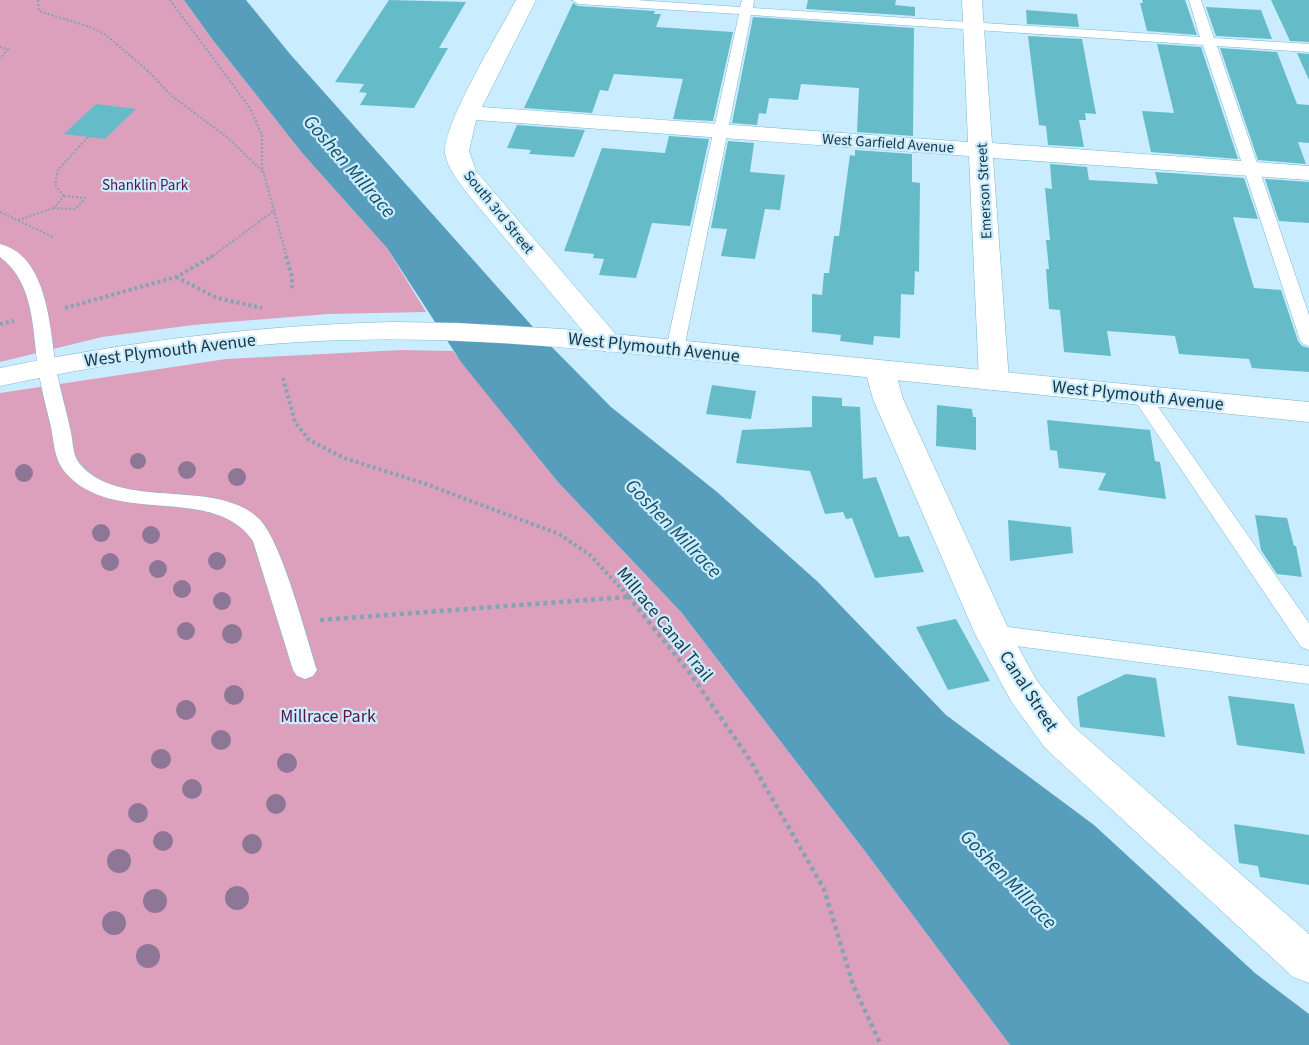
<svg xmlns="http://www.w3.org/2000/svg" width="1309" height="1045" viewBox="0 0 1309 1045" font-family="'Source Sans 3',sans-serif">
  <rect width="100%" height="100%" fill="#c9edff"/>
  <g fill="#dca0bd">
    <polygon points="0,0 184,0 212,39 303,154 387,248 426,312 328,314 193,325 102,337 0,362"/>
    <polygon points="402,350 453,351 557,481 681,612 864,850 1010,1045 0,1045 0,393 226,359"/>
  </g>
  <polygon fill="#579dbc" points="184,0 246,0 290,54 541,336 611,407 717,492 818,582 946,715 1094,825 1255,973 1309,1014 1309,1045 1010,1045 864,850 681,612 557,481 461,362 387,248 303,154 212,39"/>
  <g fill="#66bbc9">
    <polygon points="389,0 466,2 439,48 448,48 414,108 360,105 367,93 359,92 364,84 335,82"/>
    <polygon points="808,0 896,0 895,5 915,7 915,16 806,9"/>
    <polygon points="1142,0 1185,0 1197,35 1147,31 1140,3 1143,3"/>
    <polygon points="1271,0 1309,0 1309,42 1290,41"/>
    <polygon points="573,3 578,6 655,11 654,14 661,14 656,27 733,32 713,121 673,119 683,79 614,74 608,91 600,90 592,113 524,108"/>
    <polygon points="1206,7 1261,10 1272,39 1216,36"/>
    <polygon points="1026,10 1077,14 1079,27 1027,24"/>
    <polygon points="753,17 914,28 913,136 857,132 859,88 801,84 798,100 769,98 766,114 759,113 757,125 732,123"/>
    <polygon points="1028,36 1082,39 1096,114 1085,113 1086,120 1079,120 1084,147 1048,145 1046,126 1039,125"/>
    <polygon points="1157,44 1201,47 1238,159 1151,152 1142,111 1174,113"/>
    <polygon points="1220,48 1277,52 1297,104 1309,105 1309,143 1298,142 1306,164 1258,160"/>
    <polygon points="1297,53 1309,54 1309,80"/>
    <polygon points="96,104 136,109 105,139 64,134"/>
    <polygon points="517,125 585,130 574,157 529,154 531,150 507,148"/>
    <polygon points="669,136 709,139 690,226 652,223 636,278 599,275 604,259 593,258 594,254 564,251 602,148 665,153"/>
    <polygon points="728,141 754,143 750,172 785,175 780,210 765,209 755,259 721,256 727,229 711,228"/>
    <polygon points="855,150 912,154 912,182 920,183 919,272 915,271 914,295 901,294 900,338 874,336 873,345 840,341 841,335 812,332 812,294 822,295 824,273 829,273 834,236 839,236 850,155 855,156"/>
    <polygon points="1050,164 1087,167 1089,180 1158,184 1155,172 1244,178 1258,219 1233,217 1254,288 1281,290 1298,341 1302,346 1309,348 1309,372 1252,368 1249,359 1179,354 1175,336 1107,331 1111,356 1064,352 1060,310 1049,309 1046,269 1049,269 1046,240 1050,240 1045,188 1052,189"/>
    <polygon points="1265,179 1309,182 1309,223 1279,221"/>
    <polygon points="712,385 756,391 751,419 706,414"/>
    <polygon points="812,396 842,398 842,406 860,407 863,479 876,477 899,537 909,536 924,572 875,578 852,518 846,519 843,512 825,514 810,471 736,463 742,430 812,427"/>
    <polygon points="937,405 972,409 973,417 976,417 976,450 936,446"/>
    <polygon points="1047,420 1150,430 1155,461 1160,462 1166,499 1098,490 1106,473 1059,468 1057,451 1050,450"/>
    <polygon points="1255,515 1287,518 1294,546 1296,546 1302,577 1277,574 1261,550"/>
    <polygon points="1008,520 1071,527 1073,553 1010,561"/>
    <polygon points="956,619 990,681 948,690 916,627"/>
    <polygon points="1126,674 1156,678 1165,737 1080,727 1077,697"/>
    <polygon points="1228,696 1294,704 1305,754 1237,745"/>
    <polygon points="1234,824 1309,835 1309,885 1260,877 1258,866 1239,863"/>
  </g>
  <g fill="none" stroke-linecap="round" stroke-linejoin="round">
    <defs>
      <g id="lane">
        <polygon points="572,0 636,0 740,7 742,0 754,0 753,8 1200,37 1189,0 1201,0 1214,38 1309,44 1309,52 1217,46 1309,315 1309,346 1303,344 1300,340 1203,45 751,15 684,349 681,353 669,353 666,349 739,14 578,4"/>
        <path d="M 0,244 C 50,256 50,335 57,374 C 61,392 66,410 70,428 C 73,438 72,454 79,463 C 119,512 215,477 258,518 C 281,538 306,636 317,670 L 313,676 L 305,679 L 297,676 L 293,670 L 253,541 C 212,482 112,529 64,471 C 54,458 54,442 51,427 C 47,410 42,392 39,374 C 32,333 36,284 0,257 Z"/>
        <polygon points="1140,389 1147,391 1309,623 1309,650 1301,647 1131,395 1133,391"/>
        <polygon points="993,625 1309,666 1309,684 993,643 985,640 982,634 985,628"/>
      </g>
      <g id="street">
        <path d="M 516,0 L 536,0 L 482,107 L 968,142 L 962,0 L 982,0 L 992,143 L 1309,166 L 1309,180 L 993,158 L 1009,381 L 1004,388 L 994,390 L 984,388 L 979,381 L 969,156 L 476,120 L 469,151 L 476,171 L 618,337 L 622,343 L 618,349 L 608,352 L 598,349 L 467,193 C 459,182 447,168 445,153 C 443,123 500,31 516,0 Z"/>
        <polygon points="880,361 890,364 895,370 903,399 1010,632 1037,681 1073,726 1309,934 1309,983 1293,977 1045,748 1011,701 975,634 873,399 865,370 870,364"/>
      </g>
      <path id="secondary" d="M 394,322 L 457,323 L 563,329 L 1309,402 L 1309,422 C 1131,404 954,386 776,368 C 633,354 491,336 347,340 C 230,343 114,362 0,386 L 0,368 C 131,341 261,325 394,322 Z"/>
    </defs>
    <use href="#lane" stroke="#7ab6d2" stroke-width="1"/>
    <use href="#street" stroke="#7ab6d2" stroke-width="1"/>
    <use href="#secondary" stroke="#7ab6d2" stroke-width="1"/>
    <g stroke="#84a3b3" stroke-width="2" stroke-dasharray="2 2" stroke-linecap="butt">
      <polyline points="38,0 39,11 93,28 106,35 148,71 172,96 228,138 264,173"/>
      <polyline points="170,0 250,108 262,135 262,167 287,258"/>
      <polyline points="0,47 8,49 0,59"/>
      <polyline points="64,196 55,185 58,170 88,137"/>
      <polygon points="64,196 85,198 76,209 54,208"/>
      <polyline points="0,212 53,237"/>
      <polyline points="18,220 54,208"/>
      <polyline points="210,258 275,210"/>
    </g>
    <g stroke="#84a3b3" stroke-width="4" stroke-dasharray="3 3" stroke-linecap="butt">
      <polyline points="286,256 292,277 292,291"/>
      <polyline points="176,277 217,298 262,308"/>
      <polyline points="65,308 176,277 213,256"/>
      <polyline points="0,324 14,321"/>
      <polyline points="283,378 295,422 309,440 344,458 423,483 559,534 590,555 629,597"/>
    </g>
    <g stroke="#84a3b3" stroke-width="4.5" stroke-dasharray="4 4" stroke-linecap="butt">
      <polyline points="628,596 689,672 750,760 824,889 853,985 881,1045"/>
      <polyline points="320,620 627,597"/>
    </g>
    <use href="#lane" fill="#fff" fill-rule="evenodd"/>
    <use href="#street" fill="#fff" fill-rule="evenodd"/>
    <use href="#secondary" fill="#fff" fill-rule="evenodd"/>
  </g>
  <g fill="#8e7696">
    <circle cx="138" cy="461" r="8"/>
    <circle cx="187" cy="470" r="9"/>
    <circle cx="24" cy="473" r="9"/>
    <circle cx="237" cy="477" r="9"/>
    <circle cx="101" cy="533" r="9"/>
    <circle cx="151" cy="535" r="9"/>
    <circle cx="217" cy="561" r="9"/>
    <circle cx="110" cy="562" r="9"/>
    <circle cx="158" cy="569" r="9"/>
    <circle cx="182" cy="589" r="9"/>
    <circle cx="222" cy="601" r="9"/>
    <circle cx="186" cy="631" r="9"/>
    <circle cx="232" cy="634" r="10"/>
    <circle cx="234" cy="695" r="10"/>
    <circle cx="186" cy="710" r="10"/>
    <circle cx="221" cy="740" r="10"/>
    <circle cx="161" cy="759" r="10"/>
    <circle cx="287" cy="763" r="10"/>
    <circle cx="192" cy="789" r="10"/>
    <circle cx="276" cy="804" r="10"/>
    <circle cx="138" cy="813" r="10"/>
    <circle cx="163" cy="841" r="10"/>
    <circle cx="252" cy="844" r="10"/>
    <circle cx="119" cy="861" r="12"/>
    <circle cx="237" cy="898" r="12"/>
    <circle cx="155" cy="901" r="12"/>
    <circle cx="114" cy="923" r="12"/>
    <circle cx="148" cy="956" r="12"/>
  </g>
  <g text-anchor="middle" stroke-width="4.5" stroke-linejoin="round" paint-order="stroke">
    <g font-size="15" fill="#1c3540" stroke="#c9edff">
      <text transform="translate(888 143) rotate(4)" y="5">West Garfield Avenue</text>
      <text transform="translate(984 191) rotate(-93)" y="5">Emerson Street</text>
      <text transform="translate(499 212) rotate(51)" y="5">South 3rd Street</text>
    </g>
    <g font-size="15" fill="#5e1440" stroke="#c9edff">
      <text x="145" y="190">Shanklin Park</text>
    </g>
    <g font-size="18" fill="#1c3540" stroke="#c9edff">
      <text transform="translate(654 347) rotate(6)" y="6">West Plymouth Avenue</text>
      <text transform="translate(170 350) rotate(-7)" y="6">West Plymouth Avenue</text>
      <text transform="translate(1138 395) rotate(6)" y="6">West Plymouth Avenue</text>
      <text transform="translate(665 624) rotate(51)" y="6">Millrace Canal Trail</text>
      <text transform="translate(1029 691) rotate(57)" y="6">Canal Street</text>
    </g>
    <g font-size="18" fill="#5e1440" stroke="#c9edff">
      <text x="328" y="722">Millrace Park</text>
    </g>
    <g font-size="20" font-style="italic" fill="#165066" stroke="#c9edff">
      <text transform="translate(350 166) rotate(49)" y="7">Goshen Millrace</text>
      <text transform="translate(674 528) rotate(46)" y="7">Goshen Millrace</text>
      <text transform="translate(1009 879) rotate(46)" y="7">Goshen Millrace</text>
    </g>
  </g>
</svg>
